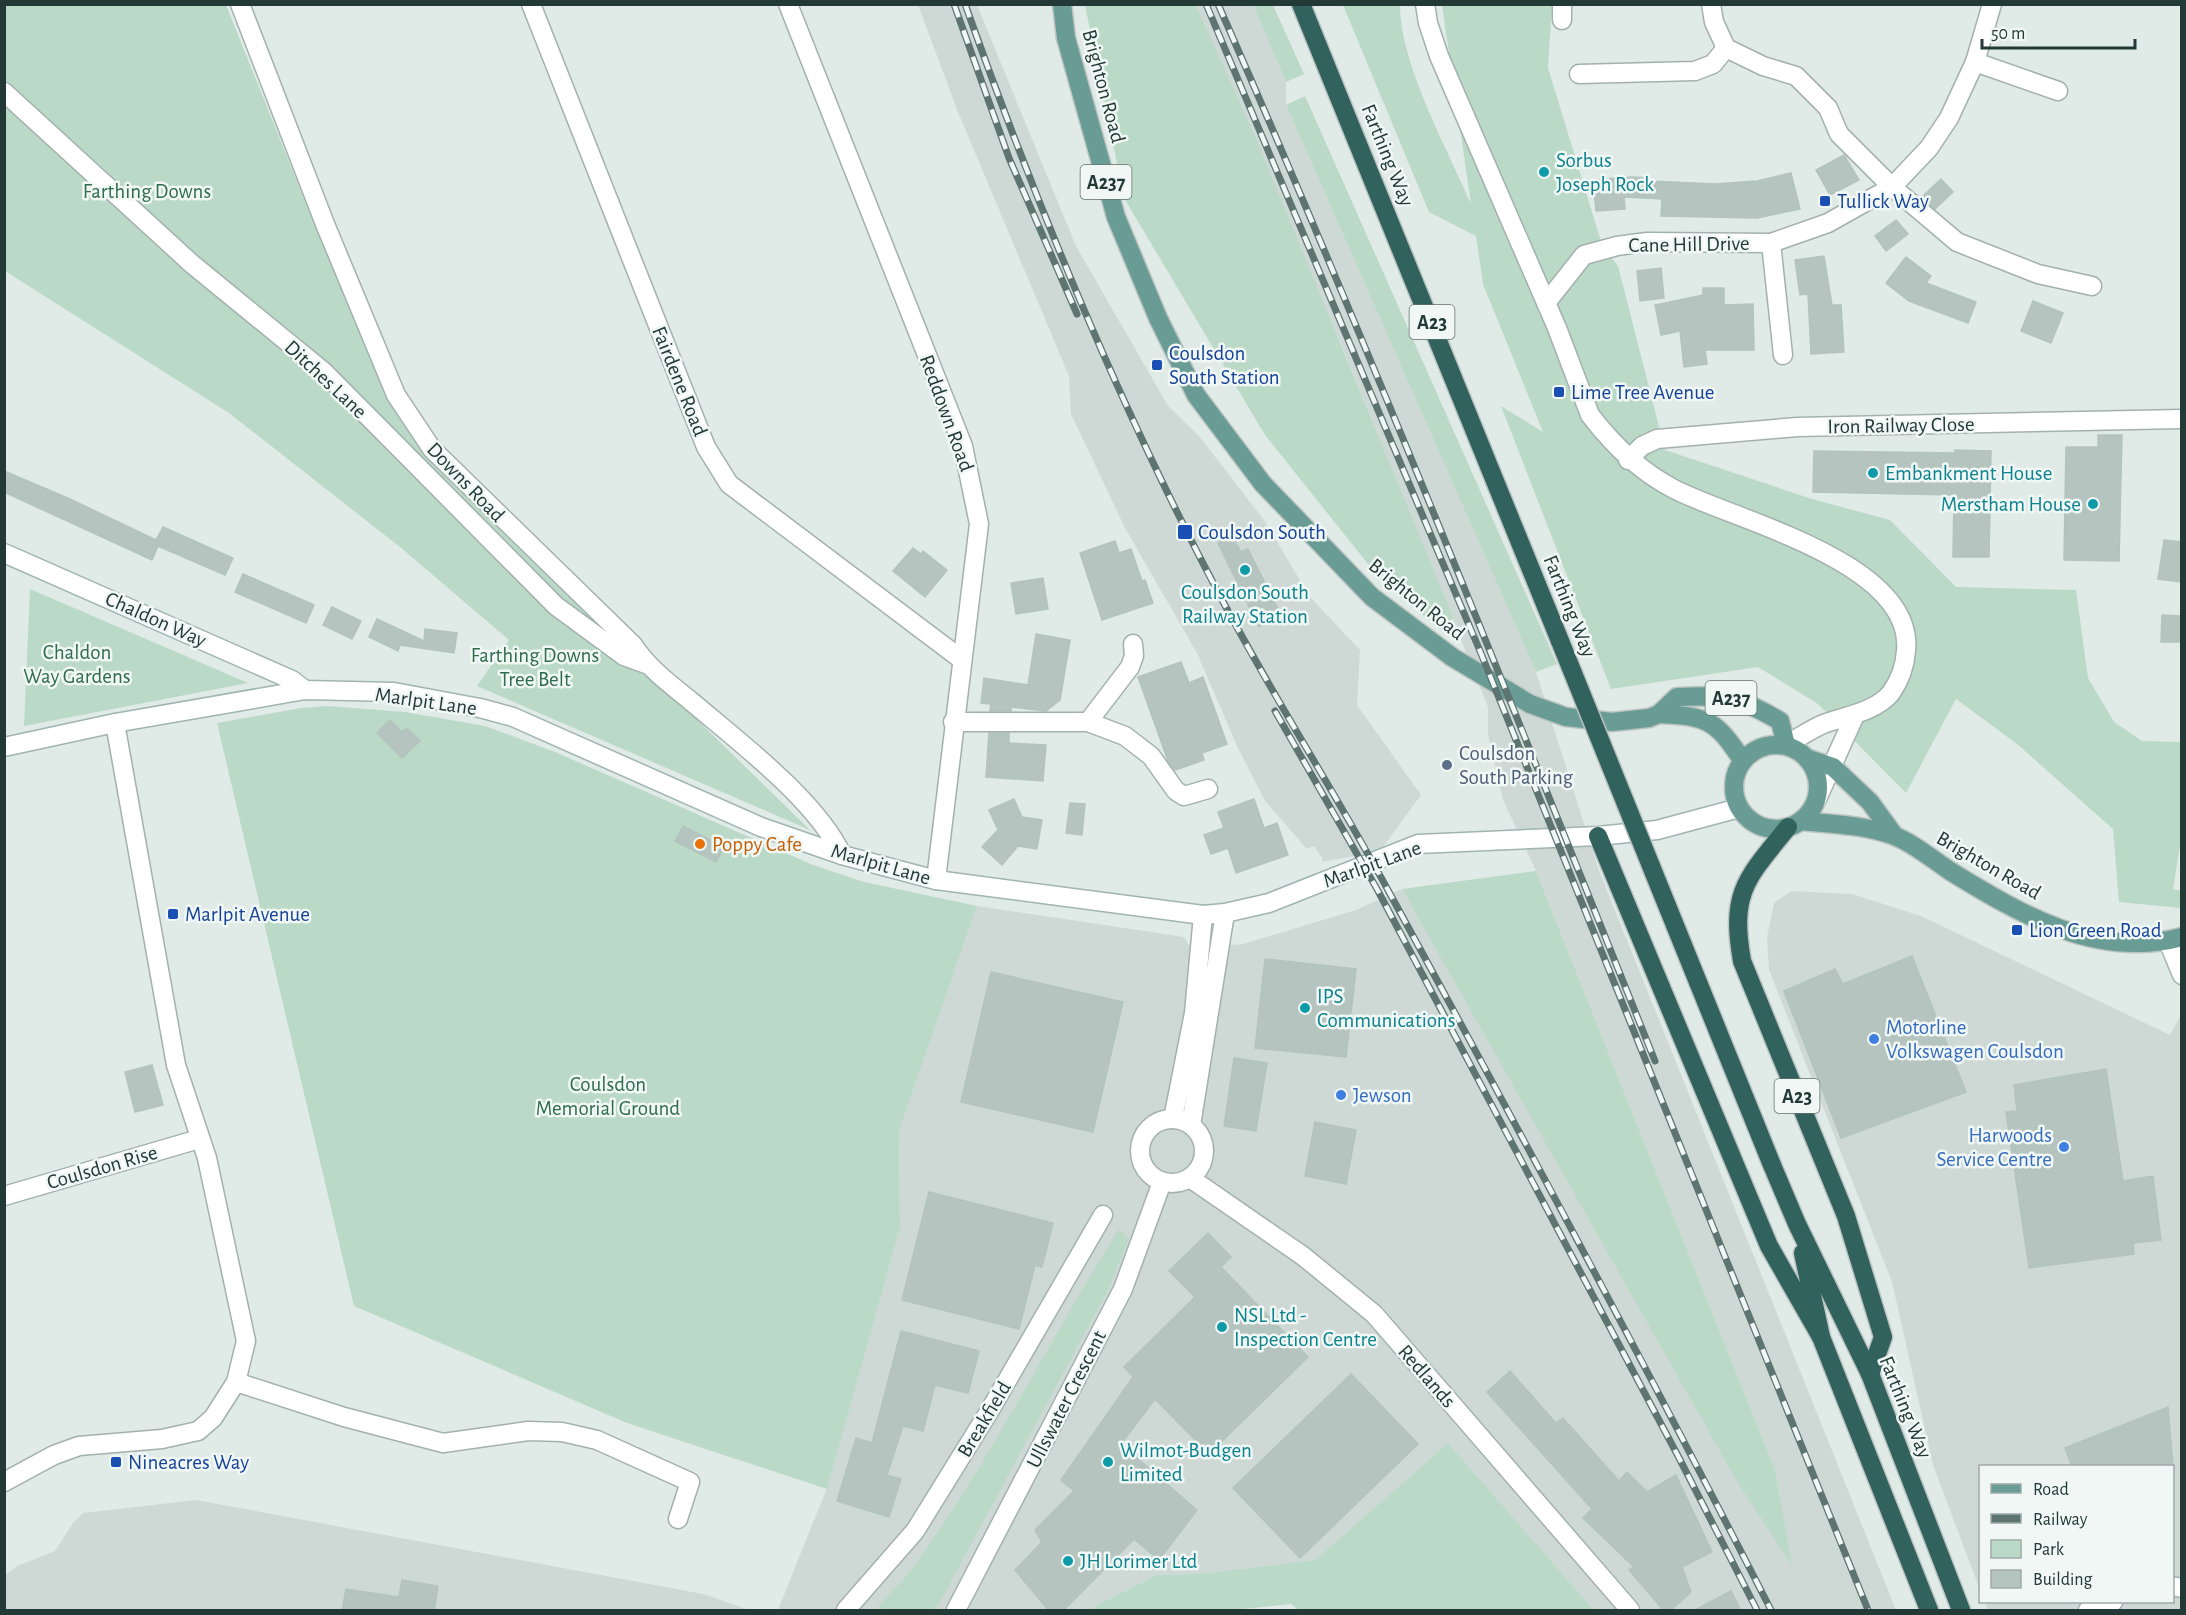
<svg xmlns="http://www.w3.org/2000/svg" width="2186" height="1615" viewBox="0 0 2186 1615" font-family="'Alegreya Sans',sans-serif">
  <rect width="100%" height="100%" fill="#e0eae7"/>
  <g fill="#ced9d6">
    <polygon points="918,5 977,5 1076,246 1168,406 1199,436 1264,520 1310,597 1360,650 1357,705 1421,795 1380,851 1322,862 1322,858 1314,846 1307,849 1265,801 1237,746 1197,653 1125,528 1071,414 1069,376 958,112"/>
    <polygon points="1196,5 1253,5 1286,82 1286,105 1536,672 1598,868 1896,1610 1594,1610 1448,1443 1315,1560 1199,1574 1157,1575 1101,1603 1091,1610 778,1610 827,1488 900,1228 899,1131 977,906 1184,937 1190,947 1201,948 1243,944 1356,910 1402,889 1791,1562 1775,1470 1536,871 1503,800 1488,735 1488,707 1348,361"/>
    <polygon points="1791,891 1852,894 1921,916 2170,1035 2181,1015 2181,1610 1988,1610 1985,1602 2172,1602 2172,1466 1980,1466 1980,1590 1933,1465 1892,1282 1769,970 1767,937 1774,903"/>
    <polygon points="196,1500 703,1594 750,1610 5,1610 4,1576 17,1566 55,1551 73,1523 83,1513"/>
  </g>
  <g fill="#bbd9c7">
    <polygon points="5,5 226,5 315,226 390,398 510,537 810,830 477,686 509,640 400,547 229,413 5,271"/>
    <polygon points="1085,5 1196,5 1256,139 1453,617 1443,631 1384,584 1265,435 1124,198"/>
    <polygon points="1253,5 1273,5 1304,74 1286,82"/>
    <path d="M 1343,5 L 1400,5 C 1400,64 1447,148 1471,204 L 1442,5 L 1552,5 L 1548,68 L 1603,248 L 1618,266 L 1665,450 L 1812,499 L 1890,520 L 1956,587 L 2076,590 L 2088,678 L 2114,722 L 2142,741 L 2181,742 L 2181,839 L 2173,889 L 2181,891 L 2181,908 L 2119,902 L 2113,829 L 2017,744 L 1956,699 L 1906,793 L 1818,704 L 1758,667 L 1611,689 L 1501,406 L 1543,432 L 1483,284 L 1476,236 L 1429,212 Z"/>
    <polygon points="1305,96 1557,664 1536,672 1286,105"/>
    <polygon points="30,589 58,601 248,683 24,726"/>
    <polygon points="327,706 405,712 485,726 555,752 813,865 864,882 977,906 899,1131 900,1228 827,1489 627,1423 354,1306 217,723 301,708"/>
    <polygon points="1536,871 1775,1470 1792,1565 1738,1483 1402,889"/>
    <path d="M 1119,1229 L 1129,1239 L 1109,1288 L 940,1602 L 934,1610 L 883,1610 L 878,1606 C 891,1592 906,1578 917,1562 C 993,1457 1050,1338 1119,1229 Z"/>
    <polygon points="1448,1443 1594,1610 1298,1610 1291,1604 1233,1610 1091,1610 1101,1603 1157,1575 1199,1574 1315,1560"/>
  </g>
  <g fill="#b6c4c0" stroke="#b3c3be" stroke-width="1.5">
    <polygon points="1844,155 1859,180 1830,195 1816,170"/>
    <polygon points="1791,173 1800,209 1757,218 1661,216 1662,199 1624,197 1625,209 1596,211 1593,180 1632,177 1649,178 1649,181 1715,184 1757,181"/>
    <polygon points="1941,179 1953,192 1935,209 1922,197"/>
    <polygon points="1896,220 1908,234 1886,251 1875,236"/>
    <polygon points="1824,256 1832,305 1841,305 1844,352 1811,354 1808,294 1800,295 1795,260"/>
    <polygon points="1906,257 1931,276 1926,283 1976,302 1968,323 1909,301 1886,283"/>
    <polygon points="1661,268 1664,298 1640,301 1637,271"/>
    <polygon points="1703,288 1724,288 1724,305 1753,304 1754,350 1705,350 1707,364 1684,367 1680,331 1661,335 1655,305 1703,295"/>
    <polygon points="2033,301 2063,313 2051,343 2021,331"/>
    <polygon points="2098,435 2122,435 2119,561 2064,560 2066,447 2098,447"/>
    <polygon points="1955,450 1991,451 1989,557 1953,557 1954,495 1813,492 1814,451 1955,453"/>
    <polygon points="4,471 70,499 156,540 163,527 233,558 225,575 158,546 152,560 4,492"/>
    <polygon points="1232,536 1241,552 1248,549 1281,615 1259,627 1218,543"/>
    <polygon points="2164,540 2181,542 2181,582 2158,579"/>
    <polygon points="1115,541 1119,553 1131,549 1142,581 1145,580 1153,603 1102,620 1080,553"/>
    <polygon points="913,548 921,554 923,551 947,570 925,597 893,571"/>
    <polygon points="243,574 314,605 306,623 235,592"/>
    <polygon points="1043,578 1048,609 1016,614 1011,583"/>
    <polygon points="332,607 361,621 352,639 323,625"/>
    <polygon points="2162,615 2181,616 2181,642 2161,642"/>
    <polygon points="377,619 424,641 425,629 457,633 454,653 400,645 398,651 369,637"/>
    <polygon points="1036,634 1070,640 1060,700 1046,711 1011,707 1011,711 990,711 991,704 981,703 984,678 1028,685"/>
    <polygon points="1181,662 1189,683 1203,677 1227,744 1202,753 1204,760 1175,770 1168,761 1138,677"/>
    <polygon points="390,720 402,732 407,728 420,741 402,758 377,733"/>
    <polygon points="989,733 1009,733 1009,743 1046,745 1043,781 986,777"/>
    <polygon points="1014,799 1022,817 1042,820 1037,849 1018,846 1002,865 982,847 998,830 989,810"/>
    <polygon points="1254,799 1264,828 1277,823 1288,855 1236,873 1228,848 1211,854 1204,835 1224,828 1218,812"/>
    <polygon points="1070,803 1085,804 1082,835 1066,833"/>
    <polygon points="683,826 724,847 716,862 675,841"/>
    <polygon points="1912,956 1966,1092 1841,1138 1784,991 1835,969 1843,984"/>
    <polygon points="1265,959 1356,969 1346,1057 1255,1048"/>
    <polygon points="991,972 1123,1002 1093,1132 961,1102"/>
    <polygon points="1234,1058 1267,1063 1256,1131 1224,1126"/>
    <polygon points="152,1065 163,1105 135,1112 125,1072"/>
    <polygon points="2106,1069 2123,1181 2153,1176 2161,1240 2133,1243 2134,1254 2029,1268 2006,1112 2017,1111 2014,1085"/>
    <polygon points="1315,1122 1356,1130 1346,1184 1305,1176"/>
    <polygon points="929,1192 1053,1223 1042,1267 1035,1265 1019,1329 902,1300"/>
    <polygon points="1208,1233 1231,1257 1221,1267 1308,1357 1209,1454 1155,1399 1121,1444 1197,1510 1159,1560 1134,1539 1063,1611 1049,1611 1015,1570 1042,1542 1035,1530 1074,1491 1061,1480 1133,1377 1124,1367 1195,1297 1169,1271"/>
    <polygon points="901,1331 979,1351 968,1393 935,1385 923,1431 903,1426 887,1475 901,1479 889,1517 837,1501 856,1438 872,1443"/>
    <polygon points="1510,1371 1556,1423 1563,1418 1619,1481 1627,1472 1647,1492 1676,1475 1712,1552 1682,1567 1691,1592 1670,1611 1664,1611 1629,1570 1634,1567 1583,1518 1592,1509 1487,1392"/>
    <polygon points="1351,1374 1418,1444 1300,1558 1233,1488"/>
    <polygon points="2168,1407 2173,1467 2072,1467 2065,1448"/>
    <polygon points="402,1580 438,1586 434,1611 342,1611 346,1589 399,1597"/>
    <polygon points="1731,1591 1741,1611 1693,1611"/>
  </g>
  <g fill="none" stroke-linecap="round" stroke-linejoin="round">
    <defs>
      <g id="street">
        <path d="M 240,4 L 325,224 L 396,395 L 432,449 L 633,645 C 649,669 670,684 692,702 C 739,742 816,800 842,855"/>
        <polyline points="531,4 706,447 729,484 961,659"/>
        <polyline points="788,4 963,446 979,524 936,880"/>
        <path d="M 1425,4 L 1428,23 L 1439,56 L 1557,328 L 1590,415 C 1613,445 1639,471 1674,489 C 1733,520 1915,562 1906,651 C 1905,666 1900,680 1891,693 C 1876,711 1847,716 1826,723 C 1812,728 1799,738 1786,745"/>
        <polyline points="1711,4 1714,22 1726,48 1763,66 1796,76 1828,108 1839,134 1892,187 1957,242 2038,274 2092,286"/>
        <polyline points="1562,20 1562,4"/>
        <polyline points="1975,62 2058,91"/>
        <polyline points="1579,74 1695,71 1713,64 1726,48"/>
        <polyline points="4,92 192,264 324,372 556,606 624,656 646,664"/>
        <polyline points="1771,243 1783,355"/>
        <polyline points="1546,303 1584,255 1617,246 1647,242 1771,243 1828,223 1892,187 1929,148 1949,118 1975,62 1992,4"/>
        <polyline points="1628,460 1642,446 1657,439 1797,427 2182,419"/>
        <polyline points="953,722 1088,722 1125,736 1151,756 1176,791 1184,796 1208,789"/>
        <polyline points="1088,722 1130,667 1134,656 1133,644"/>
        <polyline points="1817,799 1855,715"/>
        <circle cx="1172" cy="1151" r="32"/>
        <polyline points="1173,1119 1194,1013 1203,915"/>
        <polyline points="1191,1125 1225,913"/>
        <polyline points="1190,1178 1303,1256 1374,1314 1630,1610"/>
        <polyline points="4,1196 199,1139"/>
        <polyline points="236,1382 344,1417 443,1443 528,1431 562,1432 597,1440 690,1482 678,1519"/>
        <polyline points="4,1482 54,1455 79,1446 162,1439 198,1431 213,1418 236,1382 246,1341 207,1158 176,1065 115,723"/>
        <polyline points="2172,1586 2182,1588"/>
        <polyline points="846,1610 915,1531 990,1410 1103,1215"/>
        <polyline points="956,1610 1123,1289 1162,1182"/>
        <polyline points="2088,1610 2113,1602"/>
      </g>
      <g id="secondary">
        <polyline points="4,553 292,680 305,690"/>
        <polyline points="4,747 115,723 305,690 394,692 480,708 513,717 761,827 842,855 936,880 1203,915 1225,913 1269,903 1418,844 1598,836 1657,830 1739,808"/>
        <polyline points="2168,941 2182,975"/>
      </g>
      <g id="primary">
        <path d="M 1062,4 L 1066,38 L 1116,217 L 1158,318 L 1196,395 L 1263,484 L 1372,597 L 1452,657 L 1530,704 L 1566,717 L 1612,722 L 1649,718 L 1659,714 L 1677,697 C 1727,695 1737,696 1780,721 L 1786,745"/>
        <path d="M 1659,714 C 1707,716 1716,720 1742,760"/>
        <circle cx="1776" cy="787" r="42"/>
        <polyline points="1809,759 1833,767 1870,802 1894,835"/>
        <path d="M 1801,821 C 1832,824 1862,825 1892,835 C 1912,842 1932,859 1950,871 C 2020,914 2097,960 2182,937"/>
      </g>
      <g id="highway">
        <polyline points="1301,4 1560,641"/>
        <path d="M 1788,827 C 1746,879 1730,892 1742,961 L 1846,1216 L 1883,1337 L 1870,1374"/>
        <polyline points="1598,836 1769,1246 1821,1337"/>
        <polyline points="1772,1165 1797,1224 1870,1374 1961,1610"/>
        <polyline points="1803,1253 1821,1337 1929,1610"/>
      </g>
    </defs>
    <use href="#street" stroke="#a3b1ae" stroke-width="21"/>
    <use href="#secondary" stroke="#a0b4b0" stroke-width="21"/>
    <use href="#primary" stroke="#bdc4c2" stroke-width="21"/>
    <use href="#highway" stroke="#bdc4c2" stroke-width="21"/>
    <use href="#street" stroke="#fff" stroke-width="18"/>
    <use href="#secondary" stroke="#fff" stroke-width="18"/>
    <use href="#primary" stroke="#689c95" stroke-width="18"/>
    <use href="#highway" stroke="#31625e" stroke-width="18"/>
    <defs>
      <g id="rail">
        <polyline points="954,4 1009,158 1077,314"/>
        <path d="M 965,4 C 1036,204 1120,407 1219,594 C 1272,695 1335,792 1389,892 C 1519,1130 1648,1369 1771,1610"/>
        <polyline points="1206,4 1480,651 1868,1610"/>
        <path d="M 1218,4 C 1372,354 1513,707 1655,1061"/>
        <polyline points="1275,711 1377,889 1677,1454 1757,1610"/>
      </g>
    </defs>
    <use href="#rail" stroke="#5d7471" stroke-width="7"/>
    <use href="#rail" stroke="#f0f7f4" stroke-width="4.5" stroke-dasharray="14" stroke-linecap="butt"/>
    <defs>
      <polyline id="highway-bridge" points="1560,641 1772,1165"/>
    </defs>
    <use href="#highway-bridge" stroke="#bdc4c2" stroke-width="21" stroke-linecap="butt"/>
    <use href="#highway-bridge" stroke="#31625e" stroke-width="18"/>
  </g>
  <g fill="#0f9aa8" stroke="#f0f7f4" stroke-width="2">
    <circle cx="1544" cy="172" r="6"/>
    <circle cx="1873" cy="473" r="6"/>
    <circle cx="2093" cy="504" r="6"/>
    <circle cx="1245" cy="570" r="6"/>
    <circle cx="1305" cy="1008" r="6"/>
    <circle cx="1222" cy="1327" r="6"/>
    <circle cx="1108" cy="1462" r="6"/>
    <circle cx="1068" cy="1561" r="6"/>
  </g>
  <g fill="#1a4fb4" stroke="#f0f7f4" stroke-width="2">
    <rect x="1819" y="195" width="12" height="12" rx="3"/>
    <rect x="1151" y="359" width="12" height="12" rx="3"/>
    <rect x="1553" y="386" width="12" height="12" rx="3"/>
    <rect x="1177" y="524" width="16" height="16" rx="3"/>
    <rect x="167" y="908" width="12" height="12" rx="3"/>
    <rect x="2011" y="924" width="12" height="12" rx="3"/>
    <rect x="110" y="1456" width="12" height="12" rx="3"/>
  </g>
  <circle fill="#5c6f8a" stroke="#f0f7f4" stroke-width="2" cx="1447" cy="765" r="6"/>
  <circle fill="#e8710a" stroke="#f0f7f4" stroke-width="2" cx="700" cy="844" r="6"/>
  <g fill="#3f7fe0" stroke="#f0f7f4" stroke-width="2">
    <circle cx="1874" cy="1039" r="6"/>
    <circle cx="1341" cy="1095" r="6"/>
    <circle cx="2064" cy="1147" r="6"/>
  </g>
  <g text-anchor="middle" stroke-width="5" stroke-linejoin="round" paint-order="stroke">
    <g fill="#f0f7f4" stroke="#60726e" stroke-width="1.5">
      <rect x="1080.5" y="165" width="51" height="34" rx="4.5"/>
      <rect x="1409.5" y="305" width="45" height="34" rx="4.5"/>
      <rect x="1705.5" y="681" width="51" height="34" rx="4.5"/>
      <rect x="1774.5" y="1079" width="45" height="34" rx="4.5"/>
    </g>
    <g font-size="20" font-weight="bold" fill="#223935">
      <text x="1106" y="189">A237</text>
      <text x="1432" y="329">A23</text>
      <text x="1731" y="705">A237</text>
      <text x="1797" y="1103">A23</text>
    </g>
    <g font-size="21" fill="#223935" stroke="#f0f7f4">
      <text transform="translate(1104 86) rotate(75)" y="7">Brighton Road</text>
      <text transform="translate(1388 155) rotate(68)" y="7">Farthing Way</text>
      <text transform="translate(1689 244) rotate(-1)" y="7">Cane Hill Drive</text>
      <text transform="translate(326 379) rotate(43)" y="7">Ditches Lane</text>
      <text transform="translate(680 381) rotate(68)" y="7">Fairdene Road</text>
      <text transform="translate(947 413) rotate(70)" y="7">Reddown Road</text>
      <text transform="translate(1901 425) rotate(-1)" y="7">Iron Railway Close</text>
      <text transform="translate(466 482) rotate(46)" y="7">Downs Road</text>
      <text transform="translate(1417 599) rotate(39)" y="7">Brighton Road</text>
      <text transform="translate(1570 606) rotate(68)" y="7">Farthing Way</text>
      <text transform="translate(156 619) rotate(24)" y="7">Chaldon Way</text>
      <text transform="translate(426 701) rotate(8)" y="7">Marlpit Lane</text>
      <text transform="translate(881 864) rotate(16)" y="7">Marlpit Lane</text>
      <text transform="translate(1372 864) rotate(-20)" y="7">Marlpit Lane</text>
      <text transform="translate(1989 865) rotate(30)" y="7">Brighton Road</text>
      <text transform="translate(102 1167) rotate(-16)" y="7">Coulsdon Rise</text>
      <text transform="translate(1427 1376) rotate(49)" y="7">Redlands</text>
      <text transform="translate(1066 1399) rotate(-63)" y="7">Ullswater Crescent</text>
      <text transform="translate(1906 1407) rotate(68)" y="7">Farthing Way</text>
      <text transform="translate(984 1419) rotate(-59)" y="7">Breakfield</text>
    </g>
    <g font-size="21" fill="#0d838f" stroke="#f0f7f4" text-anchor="start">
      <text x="1556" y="167">Sorbus<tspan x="1556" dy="24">Joseph Rock</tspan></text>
      <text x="1885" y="480">Embankment House</text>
      <text x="2081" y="511" text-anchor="end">Merstham House</text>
      <text x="1245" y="599" text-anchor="middle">Coulsdon South<tspan x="1245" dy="24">Railway Station</tspan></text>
      <text x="1317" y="1003">IPS<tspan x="1317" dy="24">Communications</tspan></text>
      <text x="1234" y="1322">NSL Ltd -<tspan x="1234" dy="24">Inspection Centre</tspan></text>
      <text x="1120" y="1457">Wilmot-Budgen<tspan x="1120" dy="24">Limited</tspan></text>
      <text x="1080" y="1568">JH Lorimer Ltd</text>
    </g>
    <g font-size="21" fill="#306c4e" stroke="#f0f7f4">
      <text x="147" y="198">Farthing Downs</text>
      <text x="77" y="659">Chaldon<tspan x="77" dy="24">Way Gardens</tspan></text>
      <text x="535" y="662">Farthing Downs<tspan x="535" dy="24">Tree Belt</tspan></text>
      <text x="608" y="1091">Coulsdon<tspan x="608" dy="24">Memorial Ground</tspan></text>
    </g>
    <g font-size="21" fill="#164399" stroke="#f0f7f4" text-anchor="start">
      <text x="1837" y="208">Tullick Way</text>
      <text x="1169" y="360">Coulsdon<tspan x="1169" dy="24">South Station</tspan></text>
      <text x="1571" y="399">Lime Tree Avenue</text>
      <text x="1198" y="539">Coulsdon South</text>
      <text x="185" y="921">Marlpit Avenue</text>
      <text x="2029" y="937">Lion Green Road</text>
      <text x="128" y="1469">Nineacres Way</text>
    </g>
    <g font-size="21" fill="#4e5e75" stroke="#f0f7f4" text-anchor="start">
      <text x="1459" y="760">Coulsdon<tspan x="1459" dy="24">South Parking</tspan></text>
    </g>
    <g font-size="21" fill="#c56008" stroke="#f0f7f4" text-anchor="start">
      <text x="712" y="851">Poppy Cafe</text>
    </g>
    <g font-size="21" fill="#366cbe" stroke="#f0f7f4" text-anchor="start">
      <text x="1886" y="1034">Motorline<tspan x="1886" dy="24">Volkswagen Coulsdon</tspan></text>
      <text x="1353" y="1102">Jewson</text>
      <text x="2052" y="1142" text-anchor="end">Harwoods<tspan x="2052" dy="24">Service Centre</tspan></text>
    </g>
  </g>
  <rect width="2186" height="1615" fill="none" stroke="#223935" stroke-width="12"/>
  <rect x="1979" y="1465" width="195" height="138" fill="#f0f7f4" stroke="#9eaba8" stroke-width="1.5"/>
  <rect x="1991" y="1484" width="30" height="9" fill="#689c95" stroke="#9eaba8" stroke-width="1.5"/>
  <text x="2033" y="1495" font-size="18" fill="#223935">Road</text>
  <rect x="1991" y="1514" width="30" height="9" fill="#5d7471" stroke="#9eaba8" stroke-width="1.5"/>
  <text x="2033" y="1525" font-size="18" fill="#223935">Railway</text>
  <rect x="1991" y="1540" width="30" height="18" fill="#bbd9c7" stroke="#9eaba8" stroke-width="1.5"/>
  <text x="2033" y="1555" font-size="18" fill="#223935">Park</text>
  <rect x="1991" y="1570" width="30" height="18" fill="#b6c4c0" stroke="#9eaba8" stroke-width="1.5"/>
  <text x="2033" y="1585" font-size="18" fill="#223935">Building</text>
  <path d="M1982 39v9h153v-9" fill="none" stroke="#223935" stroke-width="3"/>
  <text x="1991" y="39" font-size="18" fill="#223935" stroke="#f0f7f4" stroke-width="4.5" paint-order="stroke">50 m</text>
</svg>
